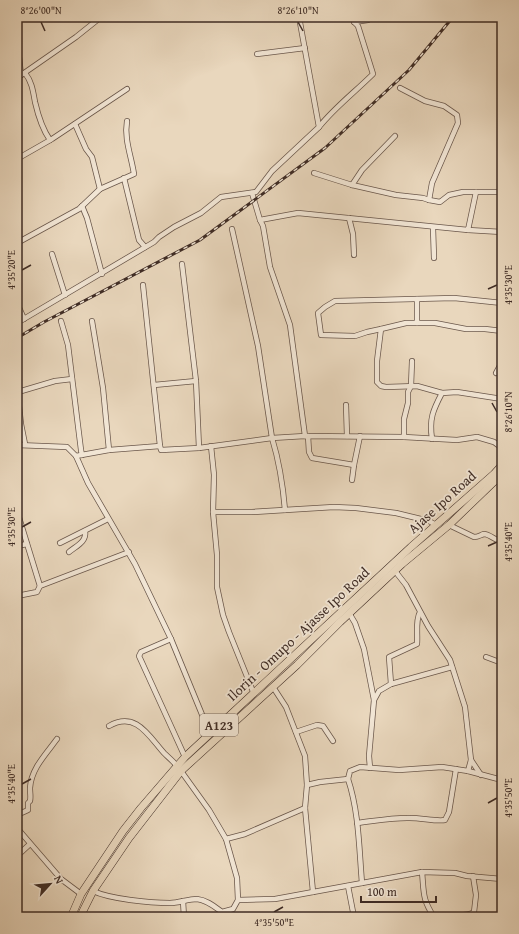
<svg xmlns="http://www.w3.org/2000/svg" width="519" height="934" viewBox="0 0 519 934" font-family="'Gentium Book Plus',serif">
  <rect width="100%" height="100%" fill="#e9d7bd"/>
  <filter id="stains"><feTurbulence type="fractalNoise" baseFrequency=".005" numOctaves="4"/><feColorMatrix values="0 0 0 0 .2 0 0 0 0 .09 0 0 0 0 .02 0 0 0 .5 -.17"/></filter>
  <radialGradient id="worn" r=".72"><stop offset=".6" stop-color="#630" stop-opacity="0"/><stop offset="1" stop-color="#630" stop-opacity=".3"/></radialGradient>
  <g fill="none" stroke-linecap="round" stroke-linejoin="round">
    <defs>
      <g id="minor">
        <polyline points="354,22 368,20 367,17"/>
        <polyline points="17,38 21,75"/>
        <polyline points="257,54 305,48"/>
        <path d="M 25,73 C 32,82 33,91 35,102 C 38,115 43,130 50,140"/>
        <polyline points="17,78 76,37 101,17"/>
        <polyline points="400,88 425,101 444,106 457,115 458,123 432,183 429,200"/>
        <polyline points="75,124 86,149 92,157 100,189"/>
        <path d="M 319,127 C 335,107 355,92 373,74 L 358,26 L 354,22 L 353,17"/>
        <polyline points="17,159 52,139 127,89"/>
        <polyline points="314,173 352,185 396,195 423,198 429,200 440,202 449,195 463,192 502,192"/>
        <polyline points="124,178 139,240 145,247"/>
        <polyline points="352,185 362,170 395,136"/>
        <polyline points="252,193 260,220 263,226 270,267 290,325 305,436"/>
        <polyline points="82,206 87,218 102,274"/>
        <polyline points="349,218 353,234 354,255"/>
        <polyline points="260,220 298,213 468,230 476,192"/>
        <polyline points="433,228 434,258"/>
        <path d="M 232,229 L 258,346 L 272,438 C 279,461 283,486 285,510"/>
        <polyline points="468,230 502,232"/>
        <path d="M 17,243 L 79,209 L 100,189 L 134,174 C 131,155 124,139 127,121"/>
        <polyline points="52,254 65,295"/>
        <polyline points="182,264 196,381 199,448"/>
        <polyline points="143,285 160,446"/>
        <polyline points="17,303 24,319"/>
        <polyline points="61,321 68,345 81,450 82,455"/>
        <polyline points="92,321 103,388 109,450"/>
        <polyline points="17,323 154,242 159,237 174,227 201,213 221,197 256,192 272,171 319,127 299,17"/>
        <polyline points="417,323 417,299"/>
        <polyline points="381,329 367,332 355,336 321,335 318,313 325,307 335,301 454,298 502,303"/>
        <polyline points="502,331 485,329 466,329 435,323 406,323 381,329 377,361 377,382 381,386 386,387 417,386 442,393 457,392 502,399"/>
        <polyline points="496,373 502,362"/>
        <polyline points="154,385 196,381"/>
        <polyline points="17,388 21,424 25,444"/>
        <polyline points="18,392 55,381 72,379"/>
        <polyline points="346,405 347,436"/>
        <polyline points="308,436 309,452 312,458 354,465"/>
        <polyline points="404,437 404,419 408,403 408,392 411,386 412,361"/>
        <path d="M 432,439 C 429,419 433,410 442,393"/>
        <polyline points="17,445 67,447 76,456 88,483 135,564 171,639 210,734"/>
        <polyline points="211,446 214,475 213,512 217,555 217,587 223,615 229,632 254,694"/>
        <polyline points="76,456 109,450 160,446 161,450 199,448 272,438 305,436 404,437 457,440 477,437 494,442 502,448"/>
        <polyline points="352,480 354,465 360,436"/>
        <polyline points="17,511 40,586"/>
        <polyline points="213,512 252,512 334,507 356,508 396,513 429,521 436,525"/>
        <path d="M 449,525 L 474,537 C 479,537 480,535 484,534 C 488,534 493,538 497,540"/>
        <polyline points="60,543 108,519"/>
        <polyline points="17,546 27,544"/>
        <path d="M 69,552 C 76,546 87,542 85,531"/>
        <polyline points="395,571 406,585 428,626 450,660 465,707 471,760 481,775"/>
        <polyline points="17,596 37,592 40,586 129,552"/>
        <polyline points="349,613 355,623 364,649 374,700"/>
        <polyline points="171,639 141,652 139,656 185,757"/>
        <polyline points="486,657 502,663"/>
        <path d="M 391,684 L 389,657 L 417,644 C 418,634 415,621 420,612"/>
        <polyline points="273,687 286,707 305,756 307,785 305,808 313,892"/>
        <path d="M 109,726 C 136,711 148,735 164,753 C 168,757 173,761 177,766"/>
        <polyline points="296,732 317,725 323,726 333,741"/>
        <polyline points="370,768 369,756 374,700 379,691 391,684 452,667"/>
        <polyline points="468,771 471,760"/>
        <path d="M 348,779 C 359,812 359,848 362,883"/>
        <polyline points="307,785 320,782 348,779 350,771 360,767 399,770 442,767 468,771 502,780"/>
        <path d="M 17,815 L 28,810 L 28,803 L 30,801 C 31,797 30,793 30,788 C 31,769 46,754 57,739"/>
        <path d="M 357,823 C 374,821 391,818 407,818 C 418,817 437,822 445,820 L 449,812 L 456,769"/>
        <polyline points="17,828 61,879 81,894"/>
        <polyline points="226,839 245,834 305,808"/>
        <polyline points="17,856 30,844"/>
        <path d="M 422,872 C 424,892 422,899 434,917"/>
        <polyline points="348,886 354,917"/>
        <path d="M 93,891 C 110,899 150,903 170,903 C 179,903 188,899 197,899 C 207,900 215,907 222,912 L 233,909 L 238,900 L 237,878 L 226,839 L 209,810 L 181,771"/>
        <polyline points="238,900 275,899 422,872 455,873 467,876 502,879"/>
        <polyline points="183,901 184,917"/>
        <path d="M 444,917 C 455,913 465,918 474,912 L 476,895 L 473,876"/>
      </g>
      <g id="trunk">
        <polyline points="71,917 81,894 123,831 141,808 185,757 411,547 494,474 502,465"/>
        <polyline points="80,917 93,891 129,838 181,771 297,665 340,622 402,564 449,525 502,474"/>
      </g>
    </defs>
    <use href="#minor" stroke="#6a574b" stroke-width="6"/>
    <use href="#trunk" stroke="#3f2c25" stroke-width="8"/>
    <use href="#minor" stroke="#f1e5d4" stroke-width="4.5"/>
    <use href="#trunk" stroke="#e9d7bd" stroke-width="7"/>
    <defs>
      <polyline id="rail" points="17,338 44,322 200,240 325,148 409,70 453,17"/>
    </defs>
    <use href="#rail" stroke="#3f2c25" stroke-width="3"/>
    <use href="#rail" stroke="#f1e5d4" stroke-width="1.5" stroke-dasharray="4.5" stroke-linecap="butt"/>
  </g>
  <path fill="none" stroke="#3f2c25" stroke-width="1.5" d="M 41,22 L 45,31M 298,22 L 303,31M 22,270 L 31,265M 488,289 L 497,285M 492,403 L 497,412M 22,527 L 31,522M 488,546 L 497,542M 22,784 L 31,779M 488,803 L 497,798M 274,912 L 283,907"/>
  <g text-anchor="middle" stroke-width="3.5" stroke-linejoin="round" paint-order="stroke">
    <rect fill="#f1e5d4" stroke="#74645a" stroke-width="1" x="200" y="714" width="38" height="22" rx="3"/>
    <g font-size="13" font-weight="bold" fill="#3f2c25">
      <text x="219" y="730">A123</text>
    </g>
    <g font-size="14" fill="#3f2c25" stroke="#f1e5d4">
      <text transform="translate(442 502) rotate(-42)" y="5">Ajase Ipo Road</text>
      <text transform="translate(298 634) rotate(-43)" y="5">Ilorin - Omupo - Ajasse Ipo Road</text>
    </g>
  </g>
  <rect width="519" height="934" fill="none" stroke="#e9d7bd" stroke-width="44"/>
  <g transform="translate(50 884) rotate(63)" stroke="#f1e5d4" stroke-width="3" paint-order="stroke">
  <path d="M0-3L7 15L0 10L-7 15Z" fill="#3f2c25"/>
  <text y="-6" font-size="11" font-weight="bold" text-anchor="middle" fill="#3f2c25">N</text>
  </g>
  <path d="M361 896v6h75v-6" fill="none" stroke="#3f2c25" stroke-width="2"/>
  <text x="367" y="896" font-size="12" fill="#3f2c25" stroke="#f1e5d4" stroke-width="3" paint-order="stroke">100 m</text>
  <rect x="22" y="22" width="475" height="890" fill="none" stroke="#3f2c25" stroke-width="1.5"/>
  <g font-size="10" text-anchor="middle" fill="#3f2c25">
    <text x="41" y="14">8°26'00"N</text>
    <text x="298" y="14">8°26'10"N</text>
    <text transform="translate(11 270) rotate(-90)" y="4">4°35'20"E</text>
    <text transform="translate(508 285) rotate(-90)" y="4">4°35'30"E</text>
    <text transform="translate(508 412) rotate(-90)" y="4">8°26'10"N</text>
    <text transform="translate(11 527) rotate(-90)" y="4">4°35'30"E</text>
    <text transform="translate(508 542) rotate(-90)" y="4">4°35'40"E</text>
    <text transform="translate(11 784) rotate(-90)" y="4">4°35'40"E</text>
    <text transform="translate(508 798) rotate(-90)" y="4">4°35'50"E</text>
    <text x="274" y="926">4°35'50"E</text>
  </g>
  <rect width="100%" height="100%" filter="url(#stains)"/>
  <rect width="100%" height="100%" fill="url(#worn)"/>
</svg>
